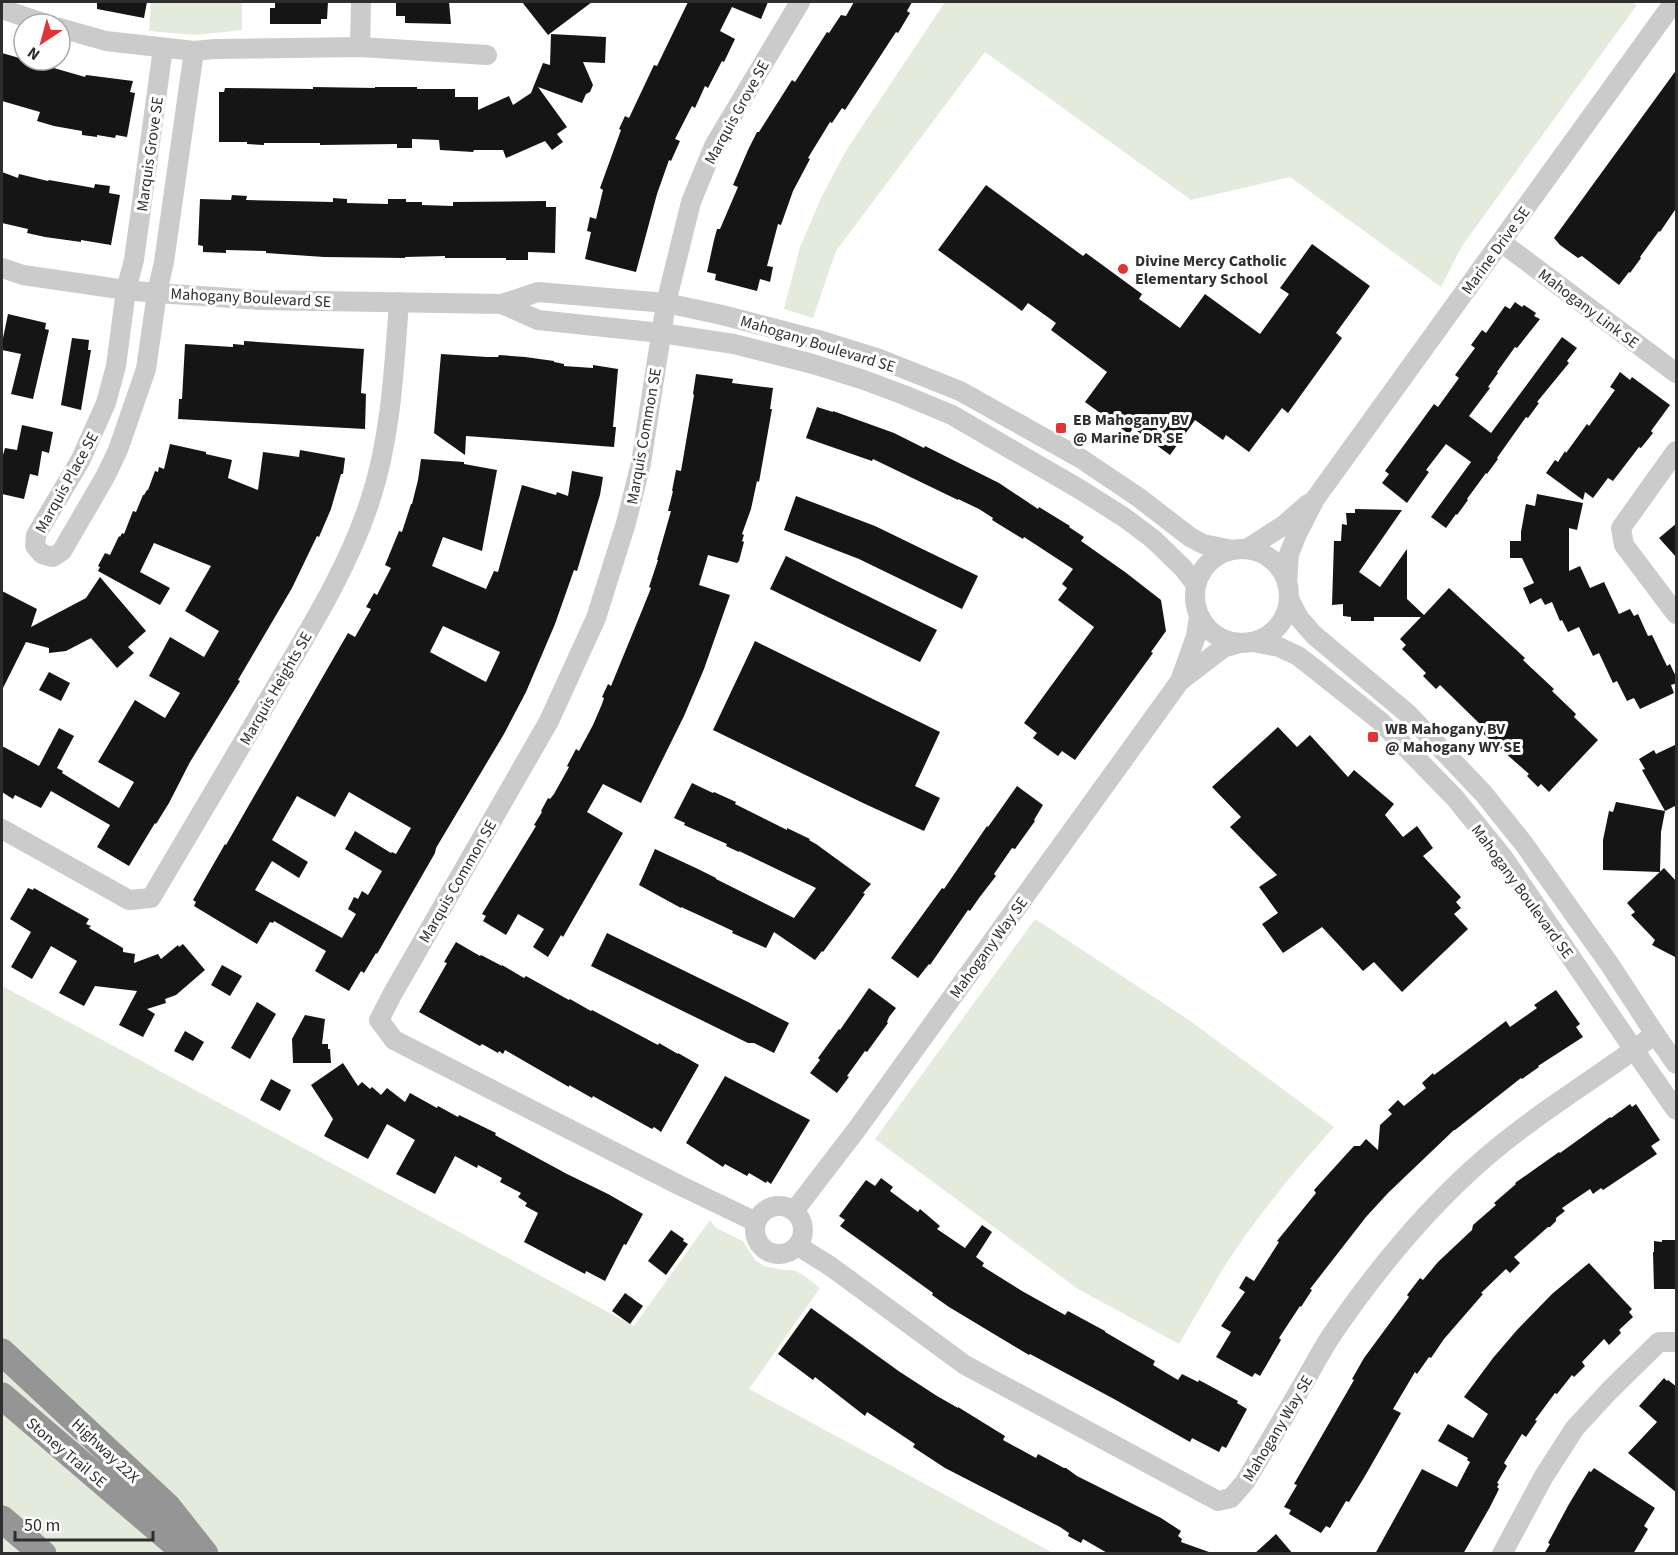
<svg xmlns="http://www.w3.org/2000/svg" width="1678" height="1555" viewBox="0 0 1678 1555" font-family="'Source Sans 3',sans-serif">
  <rect width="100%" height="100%" fill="#fff"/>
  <g fill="#e3ebdc">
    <polygon points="151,2 242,2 242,30 195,35 149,31"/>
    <polygon points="945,2 1632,2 1637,5 1462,246 1441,287 1290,177 1191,200 985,52 836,251 813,318 784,309 800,247 822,196 847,149"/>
    <path d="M 1035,919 L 1189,1020 L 1334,1127 C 1293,1172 1254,1220 1221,1272 C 1207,1296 1193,1320 1179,1344 L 1078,1289 L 875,1139 Z"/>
    <polygon points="2,986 634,1326 710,1220 716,1228 743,1241 755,1260 764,1266 784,1270 793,1270 802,1274 820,1288 749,1389 1053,1553 2,1553"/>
  </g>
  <g fill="#151515" fill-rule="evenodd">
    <polygon points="97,2 147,2 144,18 97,9"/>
    <polygon points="275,2 328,2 327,19 321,19 321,24 270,24 270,8 275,8"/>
    <polygon points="396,2 449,2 451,24 405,23 405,16 396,16"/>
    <polygon points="522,2 592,2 548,35"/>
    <polygon points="688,2 768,2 761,19 732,7 720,31 735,39 724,62 722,61 708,88 705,86 695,108 692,106 675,139 680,141 671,161 669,160 657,194 636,272 585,259 591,232 587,231 590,217 596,219 603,190 600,188 621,130 619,129 625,116 629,118 654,65 657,66"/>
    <polygon points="854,2 912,2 907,11 910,13 898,33 896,32 845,110 842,108 832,123 830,122 808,158 810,159 793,191 781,225 778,224 767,266 773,267 770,282 760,279 757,291 715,280 716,274 707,272 714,240 717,229 720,229 738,187 733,185 748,150 757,132 759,132 792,80 795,82 827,32 829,33 841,15 846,16"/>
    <polygon points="551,34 606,37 605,63 583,62 593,85 590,92 586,94 582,103 538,87 567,127 557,134 563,142 552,150 545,141 506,158 503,150 474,150 473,152 440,150 439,140 412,139 412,148 397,148 397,144 320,145 320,143 264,143 264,145 247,144 247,142 219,142 219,92 224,92 225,88 313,89 313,87 375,88 375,87 417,87 417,89 455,89 455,97 478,97 478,110 509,96 513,105 531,93 543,63 550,65"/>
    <polygon points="2,53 85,77 86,75 133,81 130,92 135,93 127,137 116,135 115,138 97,135 97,137 82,135 82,131 54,126 37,121 40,112 2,101"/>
    <polygon points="1677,69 1677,207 1660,232 1659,231 1640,257 1641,258 1630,273 1629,272 1619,285 1582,256 1578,258 1560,245 1554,238"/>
    <polygon points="2,172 18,178 19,174 48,181 49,180 94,188 95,184 110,186 109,193 120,195 111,245 81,240 81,242 45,237 27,233 28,229 2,223"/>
    <polygon points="986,185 1083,256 1086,253 1142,294 1139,299 1180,328 1205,294 1260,334 1289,294 1280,288 1312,244 1370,286 1336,333 1342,338 1288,413 1282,408 1249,452 1226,435 1223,440 1195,420 1170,455 1133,428 1129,434 1085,402 1107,372 1051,330 1056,323 1028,303 1022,311 938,250"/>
    <polygon points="232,195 247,196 246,200 333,202 333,198 347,199 347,203 388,204 388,199 406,199 406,202 422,202 422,205 453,206 453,202 546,201 546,207 556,207 555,253 528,252 528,260 506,260 506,258 445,258 445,256 405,257 405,258 324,257 266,253 266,251 226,250 226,253 203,252 203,246 198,245 200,199 231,200"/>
    <polygon points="1515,302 1522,307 1524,305 1536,313 1534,316 1540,319 1517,348 1515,347 1497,372 1498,373 1488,387 1490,388 1469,416 1491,433 1562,337 1577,348 1567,361 1569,363 1537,402 1539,403 1528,418 1526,417 1497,458 1498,459 1487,474 1486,473 1467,499 1468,500 1457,515 1456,514 1446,528 1431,517 1471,462 1446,444 1426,470 1429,472 1407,503 1382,483 1389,474 1385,471 1434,404 1438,407 1459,378 1455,375 1475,348 1471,345 1482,330 1486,333 1505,306 1510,309"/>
    <polygon points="8,314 46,323 45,329 49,330 33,399 11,394 21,354 2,350 2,343"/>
    <polygon points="72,338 89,340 88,350 91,350 81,410 61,405"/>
    <polygon points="244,341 364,349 361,393 366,394 365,429 178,419 179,399 182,399 185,344 233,347 233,344 244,345"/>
    <polygon points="441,354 487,357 498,357 499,355 525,357 554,361 554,362 564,364 564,366 593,368 593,365 618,369 613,427 616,427 614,447 466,436 465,455 434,433"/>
    <polygon points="1620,372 1630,380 1632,377 1670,405 1651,431 1653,433 1641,448 1639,447 1613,481 1608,478 1593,498 1585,492 1583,500 1546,473 1555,460 1558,462 1565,451 1566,453 1587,424 1589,426 1615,390 1610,387"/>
    <polygon points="696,374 733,379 732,383 773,388 770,409 772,409 759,482 757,481 751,509 742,534 744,535 742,541 744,542 739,561 737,563 708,555 699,585 730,595 704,669 684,716 641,803 603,784 587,812 623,833 563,937 561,935 548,957 533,947 544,929 518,914 506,935 483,921 486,916 482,914 536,826 534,825 542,812 541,811 548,798 550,799 554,794 569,767 567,766 576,749 579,751 593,725 602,704 604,698 602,697 608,684 611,686 643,608 651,588 649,587 658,560 657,560 671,511 668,511 673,491 672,491 676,470 681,471 694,395 693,394"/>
    <polygon points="817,407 833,412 833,411 894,433 924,448 925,446 999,483 1038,509 1039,507 1070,526 1069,527 1084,537 1081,541 1125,572 1161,600 1166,631 1151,652 1153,653 1075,760 1062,751 1058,756 1033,738 1037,733 1024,723 1094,627 1058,600 1067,588 1062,584 1073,569 1024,537 1023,539 992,520 993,518 979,509 958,499 958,500 873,459 872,461 806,438"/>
    <polygon points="22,425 53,432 49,453 42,451 38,476 30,474 24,499 2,494 2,454 3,455 5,448 17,450"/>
    <polygon points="170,444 206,452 206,454 232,460 228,478 258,490 263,452 299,457 300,450 345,458 343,474 341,474 331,509 319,537 317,536 292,588 238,680 240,681 190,762 169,803 156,824 155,823 129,866 97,847 110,825 51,791 41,808 15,795 13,799 2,792 2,746 39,766 59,728 74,736 57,768 63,771 62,773 119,808 134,782 98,762 135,700 165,718 180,693 149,676 170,637 204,657 219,631 185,611 211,566 154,543 140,572 170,588 160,605 98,571 100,567 98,566 105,553 110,555 119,536 120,537 122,533 124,534 133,511 136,512 143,495 144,495 147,490 148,490 155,471 158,472 159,467 164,469"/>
    <path d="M 421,459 L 464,462 L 464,464 L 497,470 L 482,551 L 443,537 L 432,566 L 486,589 L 494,571 L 498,572 L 522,485 L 556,495 L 557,492 L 568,496 L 572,471 L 603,477 L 600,495 L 577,571 L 574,570 L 555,624 L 526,692 L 504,734 L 436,848 L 435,853 L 377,954 L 376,953 L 364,973 L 361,971 L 349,991 L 315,971 L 326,951 L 274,921 L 273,923 L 270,922 L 257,944 L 194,906 L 196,902 L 193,900 L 225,844 L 226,845 L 348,633 L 355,637 L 371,609 L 366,607 L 374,593 L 377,595 L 391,568 L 385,565 L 399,531 L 402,532 L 411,504 L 412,504 L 418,480 ZM 443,626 L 500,652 L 486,682 L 430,652 ZM 349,792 L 411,828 L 396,854 L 392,852 L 391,853 L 355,831 L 345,849 L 382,871 L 368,895 L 362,891 L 358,899 L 354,897 L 348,909 L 356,914 L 342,938 L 255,890 L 272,861 L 299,878 L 308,862 L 272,840 L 297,796 L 335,817 Z"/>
    <polygon points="1537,494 1583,503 1577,530 1569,528 1569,571 1580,566 1590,588 1604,582 1619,614 1630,609 1634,616 1638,614 1648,636 1652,635 1667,666 1670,664 1677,679 1677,683 1671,685 1674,693 1640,709 1634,698 1627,701 1617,681 1613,683 1599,653 1593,656 1579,627 1568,632 1562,620 1560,621 1552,602 1545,605 1541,598 1530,604 1523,588 1534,583 1522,558 1510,558 1510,541 1521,541 1521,532 1526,504 1535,506"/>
    <polygon points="796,496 875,526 978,576 962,609 859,559 784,530"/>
    <polygon points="1355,509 1402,510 1359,572 1380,587 1407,549 1407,599 1424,615 1449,588 1525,658 1523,660 1554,689 1552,691 1576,714 1574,717 1598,740 1549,792 1541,784 1538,787 1527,776 1529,774 1479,730 1482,726 1440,685 1436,689 1423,676 1426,673 1402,649 1406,645 1400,639 1421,617 1374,617 1374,621 1351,621 1351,617 1343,616 1343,604 1332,605 1334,541 1341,541 1342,524 1347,525 1346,513 1355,513"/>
    <polygon points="1677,523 1677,558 1659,538"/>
    <polygon points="786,556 937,630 920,662 770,589"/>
    <polygon points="100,577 146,631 128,647 134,653 117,668 91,638 66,651 49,653 49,648 26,642 2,690 2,591 37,609 31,627 86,598"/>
    <polygon points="755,641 940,732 915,786 940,798 924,831 863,803 713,730"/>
    <polygon points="49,672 70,683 61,701 39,690"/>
    <polygon points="1278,727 1297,747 1310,735 1348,777 1354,770 1394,804 1385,815 1403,837 1417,826 1433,848 1423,856 1461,897 1456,902 1461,908 1454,914 1468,929 1402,992 1374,962 1363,971 1322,927 1283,953 1262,924 1278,913 1259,887 1277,875 1230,827 1241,817 1212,787"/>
    <polygon points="1677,744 1677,805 1665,811 1642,770 1645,769 1639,759 1654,750 1656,754"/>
    <polygon points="692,783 713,793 714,792 736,802 735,804 787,830 787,828 810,839 809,840 816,844 871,884 863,893 865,894 851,914 823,952 822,951 815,960 774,932 766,948 732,933 733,931 703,917 681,907 681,908 639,885 655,849 698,869 716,878 716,879 794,918 816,888 739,851 739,852 726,846 727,844 684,825 685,823 674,818"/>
    <polygon points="1017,786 1043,805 1034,820 1035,821 1015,849 1012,848 994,874 996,876 979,898 970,911 968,910 930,965 929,964 925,969 918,978 891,958 942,888 944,889 987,826 988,827"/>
    <polygon points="1616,802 1665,811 1661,832 1660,872 1603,870 1603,840 1609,811 1613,812"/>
    <polygon points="1664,868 1677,882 1677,958 1652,945 1655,940 1631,915 1635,912 1627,903"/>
    <polygon points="28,888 33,890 34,888 89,919 86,924 91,926 89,928 123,948 123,952 135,954 134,963 158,954 161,959 178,945 179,947 183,944 205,970 176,995 165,999 166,1003 147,1009 155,1014 143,1037 119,1025 137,991 95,986 84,1006 59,993 77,961 51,946 32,979 11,967 31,932 10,919"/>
    <polygon points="607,933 746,1001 789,1023 774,1053 754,1043 748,1043 591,966"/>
    <polygon points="456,942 480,956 481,955 502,966 502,965 524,978 526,976 569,1000 570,999 591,1011 592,1010 658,1045 659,1043 678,1054 678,1053 699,1065 661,1132 654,1127 652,1129 593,1096 592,1098 569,1085 569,1087 505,1050 503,1054 499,1051 498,1053 482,1044 480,1046 419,1012 447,963 444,962"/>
    <polygon points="222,965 242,976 230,996 211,985"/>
    <polygon points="869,988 896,1008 889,1017 887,1022 888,1023 867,1052 865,1051 847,1076 849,1077 837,1093 810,1073 820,1060 818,1058 839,1029 840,1030"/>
    <polygon points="1556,990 1580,1024 1576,1027 1583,1037 1538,1066 1539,1067 1522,1079 1521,1078 1455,1130 1454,1130 1388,1193 1366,1217 1310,1289 1312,1290 1301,1307 1300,1306 1279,1338 1281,1340 1260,1376 1255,1373 1252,1377 1216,1357 1231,1332 1221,1326 1245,1292 1239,1288 1246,1276 1254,1281 1279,1242 1277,1241 1316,1193 1314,1190 1343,1158 1354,1146 1360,1146 1366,1139 1378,1150 1380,1125 1392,1114 1388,1110 1398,1100 1404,1106 1426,1088 1422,1083 1433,1073 1434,1075 1506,1021 1510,1027 1537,1008 1534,1005"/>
    <polygon points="257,1002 276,1014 250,1059 231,1048"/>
    <polygon points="305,1015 325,1019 322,1044 328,1044 328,1049 330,1049 331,1063 293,1063 292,1039"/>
    <polygon points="185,1031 204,1042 193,1061 174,1051"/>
    <polygon points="343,1063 358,1086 362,1082 370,1089 372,1087 381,1095 387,1088 405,1102 410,1093 437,1108 438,1106 458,1117 459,1115 496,1133 495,1135 567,1174 608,1194 643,1214 626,1245 624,1244 605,1281 586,1271 585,1274 524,1242 538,1213 525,1206 527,1203 518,1197 521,1193 500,1182 502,1178 478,1165 477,1168 455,1156 435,1194 396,1174 415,1140 387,1124 368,1159 324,1136 333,1119 311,1085"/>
    <polygon points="725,1076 810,1120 771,1184 767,1181 766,1183 749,1173 747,1176 725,1164 723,1167 686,1143"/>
    <polygon points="271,1079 291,1090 280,1111 260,1100"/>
    <polygon points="1630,1104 1632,1107 1636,1104 1660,1140 1651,1146 1657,1154 1603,1190 1601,1188 1593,1194 1590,1189 1562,1208 1565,1211 1556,1218 1556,1221 1550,1227 1548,1227 1514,1257 1520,1263 1510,1273 1506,1269 1481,1293 1483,1294 1444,1339 1431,1358 1429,1357 1417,1374 1415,1372 1393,1409 1401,1413 1365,1476 1349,1502 1346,1501 1330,1528 1326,1526 1321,1533 1289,1514 1291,1510 1284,1507 1297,1485 1294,1484 1354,1380 1352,1379 1364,1358 1409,1297 1407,1295 1420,1278 1423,1280 1438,1262 1472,1230 1473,1225 1496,1205 1494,1203 1516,1184 1515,1183 1559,1152 1560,1153 1610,1117 1611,1118"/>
    <polygon points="881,1178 893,1187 890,1191 918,1212 920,1209 940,1226 937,1229 965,1248 982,1225 992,1232 976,1257 984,1263 982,1266 1022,1291 1065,1315 1068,1311 1105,1331 1105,1332 1155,1361 1153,1365 1178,1380 1182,1374 1198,1382 1199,1380 1238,1401 1237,1403 1247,1409 1226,1448 1222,1446 1219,1452 1192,1438 1190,1442 1114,1399 1030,1354 1029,1355 949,1307 932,1295 933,1293 840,1226 845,1220 839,1216 866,1180 875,1186"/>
    <polygon points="671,1230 684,1239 683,1241 688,1244 666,1275 648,1261"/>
    <polygon points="1662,1240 1677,1240 1677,1289 1654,1289 1653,1252 1654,1252 1654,1241 1662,1242"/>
    <polygon points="1589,1263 1632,1309 1629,1312 1633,1317 1619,1330 1621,1333 1609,1345 1604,1339 1582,1362 1585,1366 1574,1377 1572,1375 1557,1394 1555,1393 1535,1420 1537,1421 1526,1437 1522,1434 1504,1463 1507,1466 1497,1483 1499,1484 1497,1487 1499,1489 1490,1507 1463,1554 1375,1554 1422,1469 1457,1487 1470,1462 1467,1460 1468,1458 1438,1441 1448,1424 1473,1438 1488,1414 1464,1397 1493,1358 1517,1330 1552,1294"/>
    <polygon points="625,1293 643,1306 630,1324 612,1311"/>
    <polygon points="811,1308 900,1372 937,1396 958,1408 958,1407 1005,1436 1003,1440 1036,1458 1038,1454 1064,1468 1066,1468 1077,1476 1161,1518 1181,1531 1178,1536 1182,1539 1181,1542 1209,1552 1209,1554 1109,1554 1083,1539 1081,1543 1068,1536 1069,1533 1060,1527 945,1468 913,1447 915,1444 867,1412 865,1416 815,1377 813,1380 778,1354"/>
    <polygon points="1664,1378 1667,1381 1668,1380 1677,1387 1677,1493 1628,1453 1657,1422 1639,1406"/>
    <polygon points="1594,1468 1655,1508 1644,1526 1648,1529 1633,1554 1544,1554 1550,1544 1548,1543 1569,1504 1589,1471 1591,1472"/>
    <polygon points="1276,1534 1293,1554 1254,1554"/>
  </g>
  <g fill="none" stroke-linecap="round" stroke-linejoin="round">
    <g stroke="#cbcbcb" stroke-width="20">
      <polyline points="2,9 46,24"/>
      <polyline points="60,28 106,41 194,51 215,49 360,47 487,55"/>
      <polyline points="360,47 361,2"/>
      <polyline points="163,48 134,260 126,290 116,366 106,403 80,461 36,535 35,546 42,554 53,557 62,551 105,477 118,450 126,427 146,369 157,293 164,262 194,51"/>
      <polyline points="1501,242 1676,373"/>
      <polyline points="2,268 23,275 126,290 157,293 259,300 502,304 538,292 666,303 722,315 822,341 877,358 960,391 1080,458 1138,497 1190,537 1203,544 1233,550"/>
      <polyline points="502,304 538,320 661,333 734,344 813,364 864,380 904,395 952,415 1081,490 1125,518 1153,539 1183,568 1196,585"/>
      <polyline points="1676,451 1621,528 1624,545 1676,614"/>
      <circle cx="1242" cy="596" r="47"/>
      <polyline points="1247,549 1284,525 1308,504"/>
      <polyline points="1287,584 1289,554 1297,534 1315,499 1674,2"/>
      <polyline points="1289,599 1299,618 1314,635 1408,714 1483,793 1524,844 1610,965 1655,1034 1676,1064"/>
      <polyline points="1253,642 1279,647 1298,656 1316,670 1380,721 1455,798 1503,857 1634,1050 1676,1110"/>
      <polyline points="1180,681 1196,636 1199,617"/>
      <path d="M 2,829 L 129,900 L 151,898 C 192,828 233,759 274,690 C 309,630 347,570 369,504 C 391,439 394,370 399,302"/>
      <circle cx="779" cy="1230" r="24"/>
      <polyline points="794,1211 857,1129 1180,681 1223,648 1237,644"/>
      <polyline points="756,1222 679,1185 394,1040 379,1020 393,993 549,721 596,618 626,523 641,463 666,303 691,202 714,146 800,2"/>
      <path d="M 798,1246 L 830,1266 L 965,1365 L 1218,1501 L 1231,1498 L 1245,1482 C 1265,1449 1284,1417 1303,1384 C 1313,1367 1322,1349 1333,1333 C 1377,1269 1427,1208 1485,1158 C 1538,1112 1599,1077 1655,1034"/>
      <polyline points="1502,1554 1544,1476 1575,1428 1609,1391 1659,1342 1676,1342"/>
    </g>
    <g stroke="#959595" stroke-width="27">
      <polyline points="2,1352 167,1506 205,1554"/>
      <polyline points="2,1396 187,1554"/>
      <polyline points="2,1519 43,1554"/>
    </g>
  </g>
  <g fill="#e13434" stroke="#fff" stroke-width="2">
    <circle cx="1123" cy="269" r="6"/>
    <rect x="1055" y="422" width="12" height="12" rx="3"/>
    <rect x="1367" y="731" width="12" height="12" rx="3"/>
  </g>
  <g text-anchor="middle" stroke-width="6" stroke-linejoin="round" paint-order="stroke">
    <g font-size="16" fill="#2e2e2e" stroke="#fff">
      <text transform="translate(736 112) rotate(-61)" y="6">Marquis Grove SE</text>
      <text transform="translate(149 154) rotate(-82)" y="6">Marquis Grove SE</text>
      <text transform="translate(1495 250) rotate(-54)" y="6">Marine Drive SE</text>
      <text transform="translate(251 297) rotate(3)" y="6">Mahogany Boulevard SE</text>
      <text transform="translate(1589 308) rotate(37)" y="6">Mahogany Link SE</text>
      <text transform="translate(818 343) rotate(17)" y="6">Mahogany Boulevard SE</text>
      <text transform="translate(643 436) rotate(-80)" y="6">Marquis Common SE</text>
      <text transform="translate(66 482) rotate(-61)" y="6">Marquis Place SE</text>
      <text transform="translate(275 688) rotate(-60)" y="6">Marquis Heights SE</text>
      <text transform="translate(457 881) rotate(-60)" y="6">Marquis Common SE</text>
      <text transform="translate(1523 891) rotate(54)" y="6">Mahogany Boulevard SE</text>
      <text transform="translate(988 947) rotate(-54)" y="6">Mahogany Way SE</text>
      <text transform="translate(1277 1428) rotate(-59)" y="6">Mahogany Way SE</text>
      <text transform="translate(106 1450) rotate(43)" y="6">Highway 22X</text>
      <text transform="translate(67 1452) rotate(40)" y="6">Stoney Trail SE</text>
    </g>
    <g font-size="16" font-weight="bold" fill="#2e2e2e" stroke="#fff" text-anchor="start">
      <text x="1135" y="266">Divine Mercy Catholic<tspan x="1135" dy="18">Elementary School</tspan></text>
      <text x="1073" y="425">EB Mahogany BV<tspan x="1073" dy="18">@ Marine DR SE</tspan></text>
      <text x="1385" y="734">WB Mahogany BV<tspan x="1385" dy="18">@ Mahogany WY SE</tspan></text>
    </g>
  </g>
  <rect width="1678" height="1555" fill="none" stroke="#2e2e2e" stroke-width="6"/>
  <g transform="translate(42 42) rotate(216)"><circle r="28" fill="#ffffff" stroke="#ababab" stroke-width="1.5"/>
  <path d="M0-4.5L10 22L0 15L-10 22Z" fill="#e13434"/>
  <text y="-9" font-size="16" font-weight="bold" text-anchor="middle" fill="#2e2e2e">N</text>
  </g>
  <path d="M15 1531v9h138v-9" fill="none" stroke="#2e2e2e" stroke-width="3"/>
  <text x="24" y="1531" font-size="18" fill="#2e2e2e" stroke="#ffffff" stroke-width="4.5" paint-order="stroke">50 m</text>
</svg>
